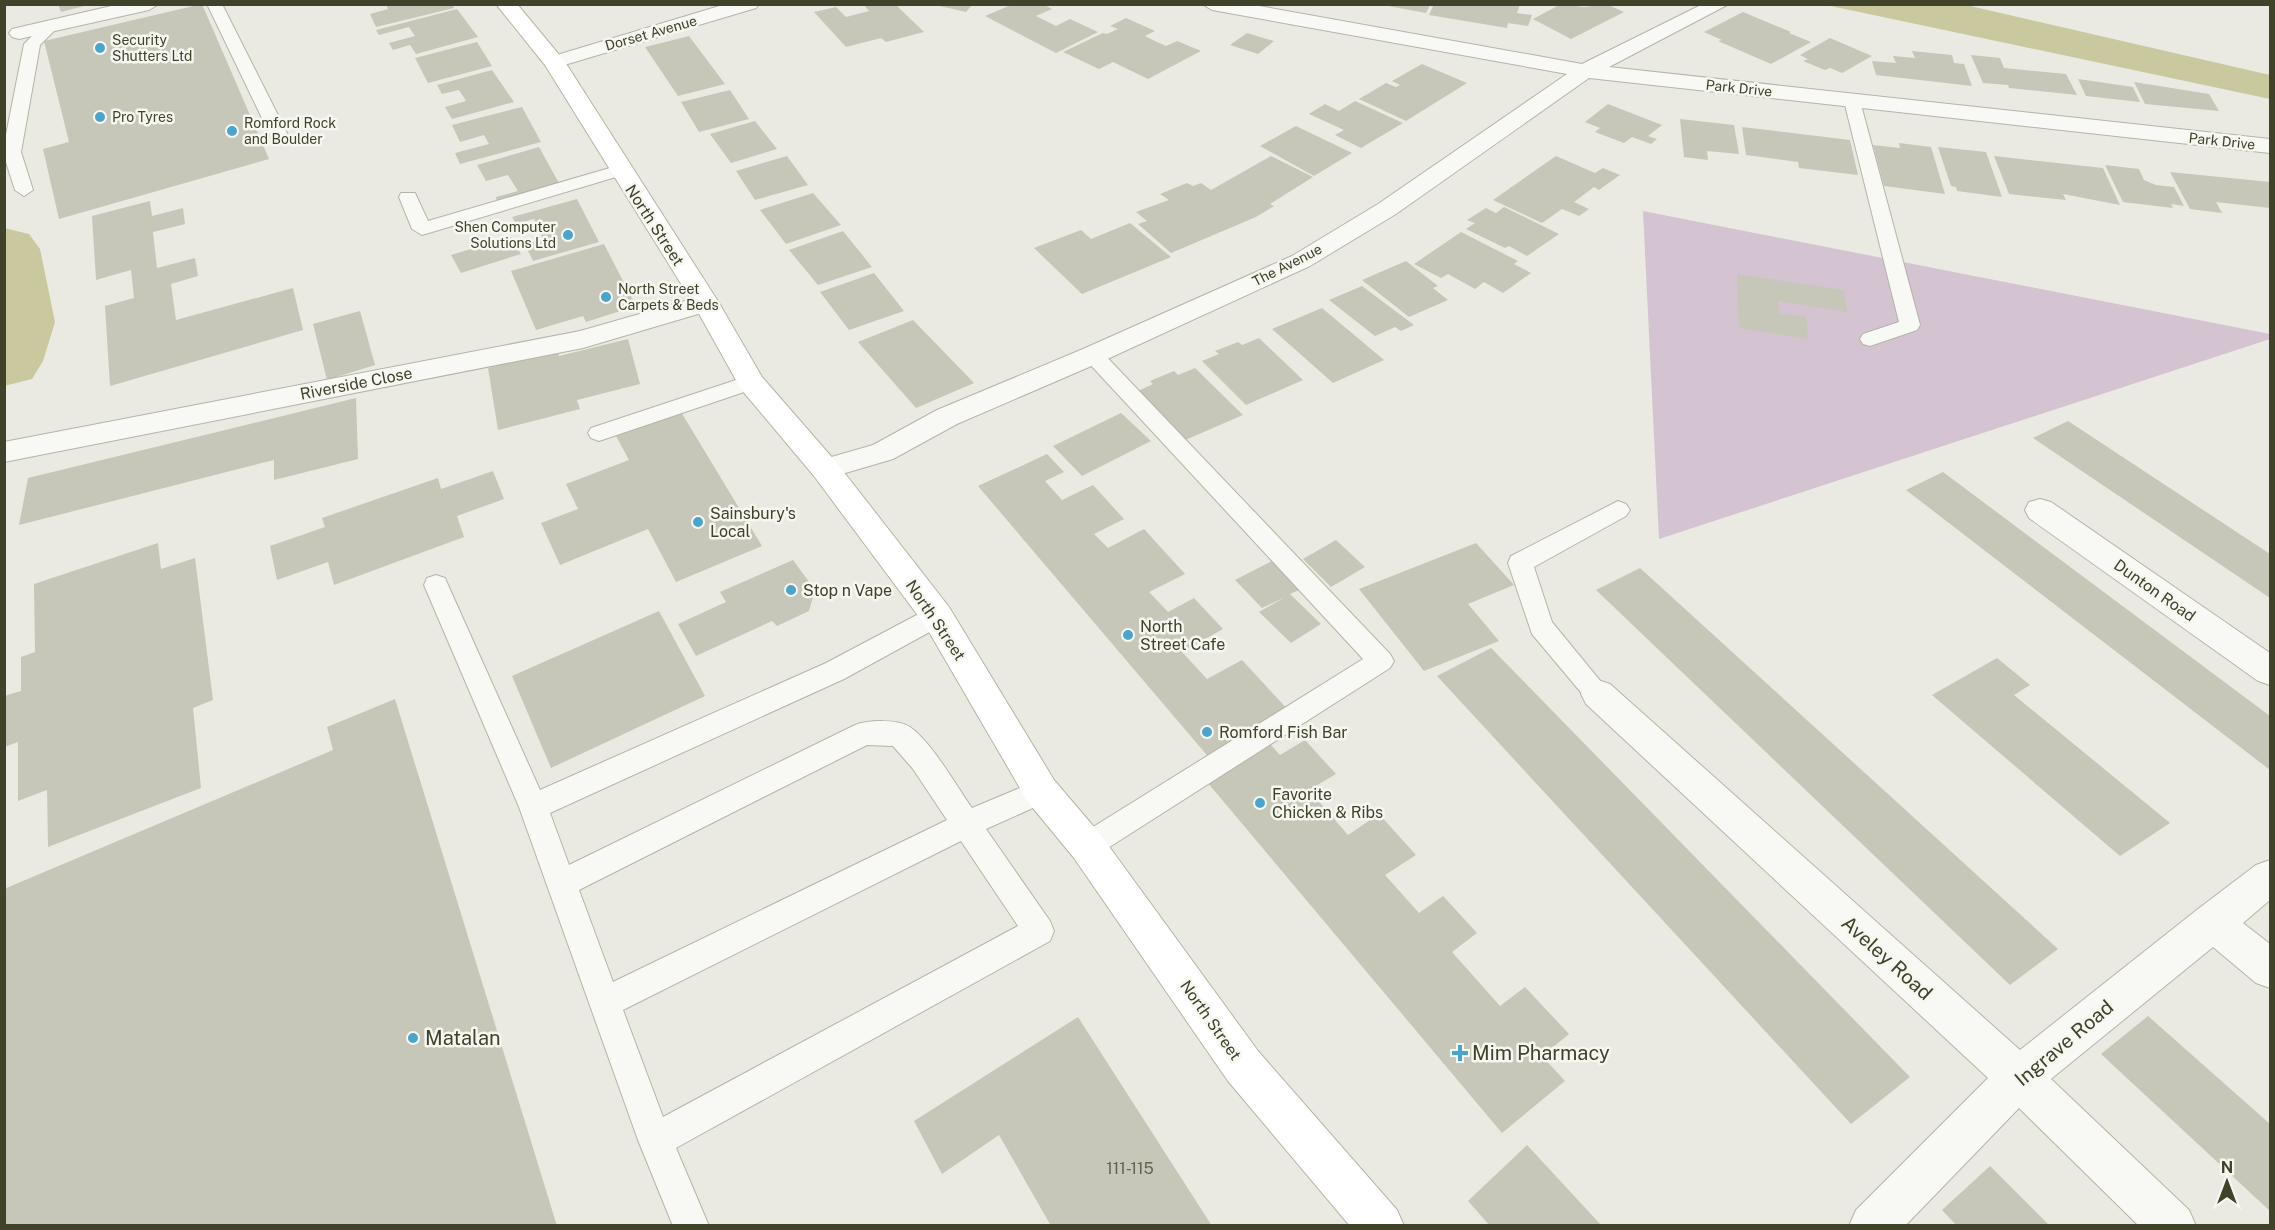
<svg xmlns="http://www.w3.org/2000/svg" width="2275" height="1230" viewBox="0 0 2275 1230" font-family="'Public Sans',sans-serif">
  <rect width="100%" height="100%" fill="#eaeae2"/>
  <polygon fill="#d4c3d0" points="1643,211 2270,334 2270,339 1659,539"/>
  <polygon fill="#c9c89e" points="1826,5 1966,5 2270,75 2270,99"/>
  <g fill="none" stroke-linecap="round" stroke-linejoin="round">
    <polygon fill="#c9c89e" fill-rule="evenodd" points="4,228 29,234 40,249 55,322 43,361 32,379 4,386"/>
  </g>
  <g fill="#c6c7b9">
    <polygon points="58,4 88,4 88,5 61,12"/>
    <polygon points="202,4 269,159 59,219 43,149 69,142 44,41"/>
    <polygon points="386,4 452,4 454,8 376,27 370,14 388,9"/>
    <polygon points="863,4 895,4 924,32 886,42 881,38 846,47 814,12 836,7 846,17 869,11"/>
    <polygon points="931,4 973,4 966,12"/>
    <polygon points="1013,4 1043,4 1052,9 1036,16 1056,26 1070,19 1098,32 1056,53 985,16"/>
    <polygon points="1434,4 1520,4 1517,13 1532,15 1528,26 1508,23 1507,28 1429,15"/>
    <polygon points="1561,4 1584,7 1606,4 1624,12 1571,39 1533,19"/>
    <polygon points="1383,5 1430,5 1426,13"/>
    <polygon points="457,9 478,37 416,54 410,45 393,50 389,43 415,36 409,27 379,35 376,30"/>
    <polygon points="1743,12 1791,32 1789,33 1811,42 1771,64 1718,41 1722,40 1704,32"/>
    <polygon points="1126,18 1155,31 1145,36 1155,41 1166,46 1177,41 1201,51 1148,79 1113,62 1099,69 1063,52 1103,33 1107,34 1118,29 1110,26"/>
    <polygon points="1247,33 1274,41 1258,54 1230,45"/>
    <polygon points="689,36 725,84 678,96 645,47"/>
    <polygon points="1830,38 1872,56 1842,73 1830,68 1825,70 1803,61 1808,59 1800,55"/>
    <polygon points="477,42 492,66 428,83 415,58"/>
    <polygon points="1912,51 1952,55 1954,63 1964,64 1972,86 1876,75 1872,61 1896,63 1893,56 1915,58"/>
    <polygon points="1971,55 2000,58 2004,68 2066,74 2077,95 2009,88 2008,85 1983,83"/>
    <polygon points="1422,64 1467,83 1406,121 1359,99 1386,83 1396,87 1400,85 1392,81"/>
    <polygon points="492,70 514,102 452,119 445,107 466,101 459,90 442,94 437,85"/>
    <polygon points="2078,79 2133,87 2140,102 2086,96"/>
    <polygon points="2134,82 2209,94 2219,111 2145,104"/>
    <polygon points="730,90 749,119 699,132 681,102"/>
    <polygon points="1355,101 1403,123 1361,148 1335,135 1344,130 1309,114 1325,104 1339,111"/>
    <polygon points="1608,104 1662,125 1648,136 1657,139 1651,144 1632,137 1624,143 1595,132 1600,128 1585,122"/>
    <polygon points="522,107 541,142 460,164 455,153 489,144 484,135 460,142 452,125"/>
    <polygon points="1680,119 1734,125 1739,154 1707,151 1708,160 1684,157"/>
    <polygon points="755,121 777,149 731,163 710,134"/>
    <polygon points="1296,126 1352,153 1314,176 1260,146"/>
    <polygon points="1742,127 1850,140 1858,175 1799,168 1798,162 1746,155"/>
    <polygon points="1899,143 1931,147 1945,194 1884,186 1873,145 1900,148"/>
    <polygon points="539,147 560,185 497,203 496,197 518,191 508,175 486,181 477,165"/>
    <polygon points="1938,147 1986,152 2002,197 1957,191 1956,187 1951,186"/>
    <polygon points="787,156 808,185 755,200 736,171"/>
    <polygon points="1271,156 1313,177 1270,204 1274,206 1256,217 1171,253 1138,224 1147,221 1136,212 1169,200 1160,194 1187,183 1193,186 1201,183 1211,190"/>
    <polygon points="1556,156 1595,173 1603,168 1620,175 1599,190 1594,187 1574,202 1589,209 1579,216 1562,209 1542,223 1493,200"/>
    <polygon points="1994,156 2103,168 2120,205 2063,194 2066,200 2009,194"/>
    <polygon points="2105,165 2139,169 2144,180 2156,185 2174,187 2184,206 2171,204 2173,208 2123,202"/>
    <polygon points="2170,172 2270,182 2270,208 2216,202 2222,213 2190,209"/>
    <polygon points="813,193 841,225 786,244 760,210"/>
    <polygon points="577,199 599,242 533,261 525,245 543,239 534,219 516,224 512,217"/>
    <polygon points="150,201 152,216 183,208 185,224 153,232 157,268 195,258 198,276 171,284 176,320 293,288 303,330 110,386 105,306 134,298 131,270 96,280 92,216"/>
    <polygon points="1504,207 1559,234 1527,256 1509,246 1505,248 1466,229 1475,223 1467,220 1486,208 1496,213"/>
    <polygon points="1130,223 1171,257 1082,294 1034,248 1081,230 1091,239"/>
    <polygon points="843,231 872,267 818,285 789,250"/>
    <polygon points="1461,232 1518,261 1514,264 1531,273 1503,293 1484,282 1475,289 1448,274 1441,278 1414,264"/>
    <polygon points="511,237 521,254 461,273 451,255"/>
    <polygon points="604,244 636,306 586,322 583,316 536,330 511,271"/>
    <polygon points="1406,261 1438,286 1433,288 1448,300 1409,317 1362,280"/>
    <polygon points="874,273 904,311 849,330 820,292"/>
    <polygon points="1737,274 1844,290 1847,312 1778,301 1779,313 1806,317 1808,339 1739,328"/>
    <polygon points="1362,286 1414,325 1401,331 1395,327 1375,336 1329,300"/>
    <polygon points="1322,308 1384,360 1333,383 1272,329"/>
    <polygon points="360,311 375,365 327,380 313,324"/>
    <polygon points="913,320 974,383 916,408 858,342"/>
    <polygon points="1259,338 1303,380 1246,405 1202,361 1219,354 1215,351 1238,342 1242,345"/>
    <polygon points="628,339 640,384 577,400 580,409 498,430 488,368 558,351 559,356"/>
    <polygon points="1195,368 1243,415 1183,441 1136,392 1153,384 1150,381 1174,371 1178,375"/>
    <polygon points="356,398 358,459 274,480 274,460 19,525 28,478"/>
    <polygon points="681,412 762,546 676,582 648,529 560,565 541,523 578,509 566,484 629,460 616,436"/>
    <polygon points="1121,413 1151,441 1082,476 1053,446"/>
    <polygon points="2068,421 2270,554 2270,598 2033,438"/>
    <polygon points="1047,454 1064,472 1045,481 1062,500 1093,485 1124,519 1094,534 1108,548 1144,529 1185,574 1149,592 1168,612 1194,598 1223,629 1182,652 1207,679 1242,660 1290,712 1211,760 978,486"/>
    <polygon points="493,471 504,499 457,516 464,537 334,585 328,562 277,580 270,546 325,527 322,518 438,478 441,489"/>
    <polygon points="1943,472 2270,716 2270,770 1906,490"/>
    <polygon points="1336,540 1365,567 1331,587 1303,559"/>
    <polygon points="158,543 161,569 195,558 213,700 193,708 201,788 48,847 47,790 18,801 18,742 4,747 4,696 21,691 21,657 35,652 34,584"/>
    <polygon points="1476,543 1514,585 1468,604 1499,641 1424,671 1359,589"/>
    <polygon points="793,560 815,590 809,611 777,626 772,621 696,656 678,624 726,602 720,592"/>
    <polygon points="1272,561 1299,590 1290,594 1321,624 1291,643 1259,612 1285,597 1262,608 1235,580"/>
    <polygon points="1640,568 2058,949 2010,985 1596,590"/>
    <polygon points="659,611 705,696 551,768 512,676"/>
    <polygon points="1491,648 1910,1077 1851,1124 1437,676"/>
    <polygon points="1997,658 2030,685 2014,695 2170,823 2120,856 1932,695"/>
    <polygon points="395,699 557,1226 4,1226 4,889 333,750 327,727"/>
    <polygon points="1265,738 1280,755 1305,740 1336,774 1309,790 1348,835 1379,814 1416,855 1385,875 1419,913 1443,896 1477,933 1452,952 1500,1006 1525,987 1569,1034 1542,1056 1565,1081 1502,1133 1202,776"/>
    <polygon points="2148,1016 2270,1124 2270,1211 2101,1054"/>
    <polygon points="1078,1017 1212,1226 1051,1226 999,1135 942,1174 914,1121"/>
    <polygon points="1527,1145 1602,1226 1490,1226 1468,1201"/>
    <polygon points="1990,1166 2050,1226 1957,1226 1942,1210"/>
  </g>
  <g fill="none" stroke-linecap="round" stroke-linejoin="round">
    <defs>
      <g id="lane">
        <polygon points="207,4 222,4 290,139 287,143 281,144 272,139"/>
        <polygon points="51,21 59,26 40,45 21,152 33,190 24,196 15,190 4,156 4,145 24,44 45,23"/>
        <polygon points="1852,96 1860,101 1920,325 1917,330 1870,346 1863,344 1860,339 1863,334 1899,322 1844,101"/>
        <polygon points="620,165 629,170 626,174 422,235 412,229 399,197 401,193 415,193 428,221"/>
        <polygon points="1093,348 1100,350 1390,654 1394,661 1390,668 1097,855 1087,859 1077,855 1072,846 1077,837 1363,659 1086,360 1082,355 1086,350"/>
        <polygon points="751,375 759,377 762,382 759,387 599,441 591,438 588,433 591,428"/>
        <polygon points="1618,501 1626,504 1630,510 1626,516 1534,567 1552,622 1611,694 1607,702 1598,705 1589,702 1532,634 1508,563 1511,556"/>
        <path d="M 436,575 L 445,578 L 448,585 L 540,790 L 826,663 L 928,609 L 937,606 L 946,609 L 950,616 L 946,623 L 844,679 L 550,813 L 569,865 L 855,725 C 868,720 898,719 910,727 C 931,741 957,787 972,808 L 1041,779 L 1051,782 L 1055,791 L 1051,800 L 986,829 L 1050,921 L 1054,931 L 1050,941 L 676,1148 L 709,1226 L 673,1226 L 638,1140 L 519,807 L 424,585 L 427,578 ZM 867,745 L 893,746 L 913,769 L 947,820 L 613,982 L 579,890 ZM 961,841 L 1018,926 L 663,1117 L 623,1010 Z"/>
      </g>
      <g id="street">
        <polygon points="120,4 159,4 149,10 19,39 12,37 9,33 12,29"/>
        <polygon points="726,4 759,4 756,8 561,66 547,66 543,62 547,58"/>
        <polygon points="1202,4 1248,4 1582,64 1703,4 1729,4 1609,67 2270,139 2270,153 1589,78 1396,214 1310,266 1103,361 957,424 893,459 825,479 814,476 810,469 814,462 873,445 937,410 1083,349 1292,256 1378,204 1567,74 1212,10"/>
        <polygon points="706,295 715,297 719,303 715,309 583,348 4,462 4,442 580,331"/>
        <polygon points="2040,499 2051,502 2270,653 2270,685 2258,681 2029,518 2025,510 2029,502"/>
        <polygon points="1598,680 1610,684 2020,1050 2198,909 2256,865 2270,860 2270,900 2243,923 2270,944 2270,988 2256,983 2213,947 2051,1079 2189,1210 2196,1226 2139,1226 2019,1108 1905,1226 1849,1226 1856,1210 1988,1078 1586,704 1581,694 1586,684"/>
      </g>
      <polygon id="primary" points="496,4 517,4 565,62 719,303 762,377 836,462 949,607 1054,780 1100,834 1258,1051 1397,1210 1404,1226 1350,1226 1228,1081 1074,858 1028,802 925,625 814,476 741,389 693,303 545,65"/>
    </defs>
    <use href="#lane" stroke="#b4b4a7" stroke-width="2"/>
    <use href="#street" stroke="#b4b4a7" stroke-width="2"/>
    <use href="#primary" stroke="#b4b6a2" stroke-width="2"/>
    <use href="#lane" fill="#f8f8f5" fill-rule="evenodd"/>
    <use href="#street" fill="#f8f8f5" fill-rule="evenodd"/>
    <use href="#primary" fill="#fff" fill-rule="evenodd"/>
  </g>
  <g fill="#4ba4cb" stroke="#f7f7f2" stroke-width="2">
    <circle cx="100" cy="48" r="6"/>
    <circle cx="100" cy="117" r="6"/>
    <circle cx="232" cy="131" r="6"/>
    <circle cx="568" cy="235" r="6"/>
    <circle cx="606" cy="297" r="6"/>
    <circle cx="698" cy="522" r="6"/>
    <circle cx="791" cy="590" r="6"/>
    <circle cx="1128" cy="635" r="6"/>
    <circle cx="1207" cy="732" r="6"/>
    <circle cx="1260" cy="803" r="6"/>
    <circle cx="413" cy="1038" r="6"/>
    <path d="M1457 1044h6v6h6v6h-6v6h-6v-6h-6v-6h6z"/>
  </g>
  <g text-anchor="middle" stroke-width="5" stroke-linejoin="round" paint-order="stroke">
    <g font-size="14" fill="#40422a" stroke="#f7f7f2">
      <text transform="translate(651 33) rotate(-16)" y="5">Dorset Avenue</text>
      <text transform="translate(1739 88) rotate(6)" y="5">Park Drive</text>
      <text transform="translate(2222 141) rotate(6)" y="5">Park Drive</text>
      <text transform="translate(1287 265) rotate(-27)" y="5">The Avenue</text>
    </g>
    <g font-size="14" fill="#40422a" stroke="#f7f7f2" text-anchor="start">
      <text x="112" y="45">Security<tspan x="112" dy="16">Shutters Ltd</tspan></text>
      <text x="112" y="122">Pro Tyres</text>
      <text x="244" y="128">Romford Rock<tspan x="244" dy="16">and Boulder</tspan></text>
      <text x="556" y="232" text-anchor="end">Shen Computer<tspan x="556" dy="16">Solutions Ltd</tspan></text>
      <text x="618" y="294">North Street<tspan x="618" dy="16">Carpets &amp; Beds</tspan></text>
    </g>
    <g font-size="16" fill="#40422a" stroke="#f7f7f2">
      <text transform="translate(655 225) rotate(57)" y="6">North Street</text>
      <text transform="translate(356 383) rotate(-11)" y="6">Riverside Close</text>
      <text transform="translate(2155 590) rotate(35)" y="6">Dunton Road</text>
      <text transform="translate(936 620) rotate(56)" y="6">North Street</text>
      <text transform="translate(1211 1020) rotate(55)" y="6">North Street</text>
    </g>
    <g font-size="16" fill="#40422a" stroke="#f7f7f2" text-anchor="start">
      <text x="710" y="519">Sainsbury's<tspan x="710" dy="18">Local</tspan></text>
      <text x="803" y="596">Stop n Vape</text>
      <text x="1140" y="632">North<tspan x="1140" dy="18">Street Cafe</tspan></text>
      <text x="1219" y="738">Romford Fish Bar</text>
      <text x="1272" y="800">Favorite<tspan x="1272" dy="18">Chicken &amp; Ribs</tspan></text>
    </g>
    <g font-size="16" fill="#62634e">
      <text x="1130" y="1174">111-115</text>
    </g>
    <g font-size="20" fill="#40422a" stroke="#f7f7f2">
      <text transform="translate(1887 958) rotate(42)" y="7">Aveley Road</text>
      <text transform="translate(2064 1043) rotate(-40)" y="7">Ingrave Road</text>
    </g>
    <g font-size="20" fill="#40422a" stroke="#f7f7f2" text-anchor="start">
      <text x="425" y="1045">Matalan</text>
      <text x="1472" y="1060">Mim Pharmacy</text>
    </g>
  </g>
  <rect width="2275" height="1230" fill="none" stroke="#40422a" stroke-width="12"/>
  <g transform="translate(2227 1182)" stroke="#f7f7f2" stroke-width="4.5" paint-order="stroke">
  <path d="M0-4.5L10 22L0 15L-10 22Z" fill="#40422a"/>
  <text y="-9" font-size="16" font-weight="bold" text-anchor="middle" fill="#40422a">N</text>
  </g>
</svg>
